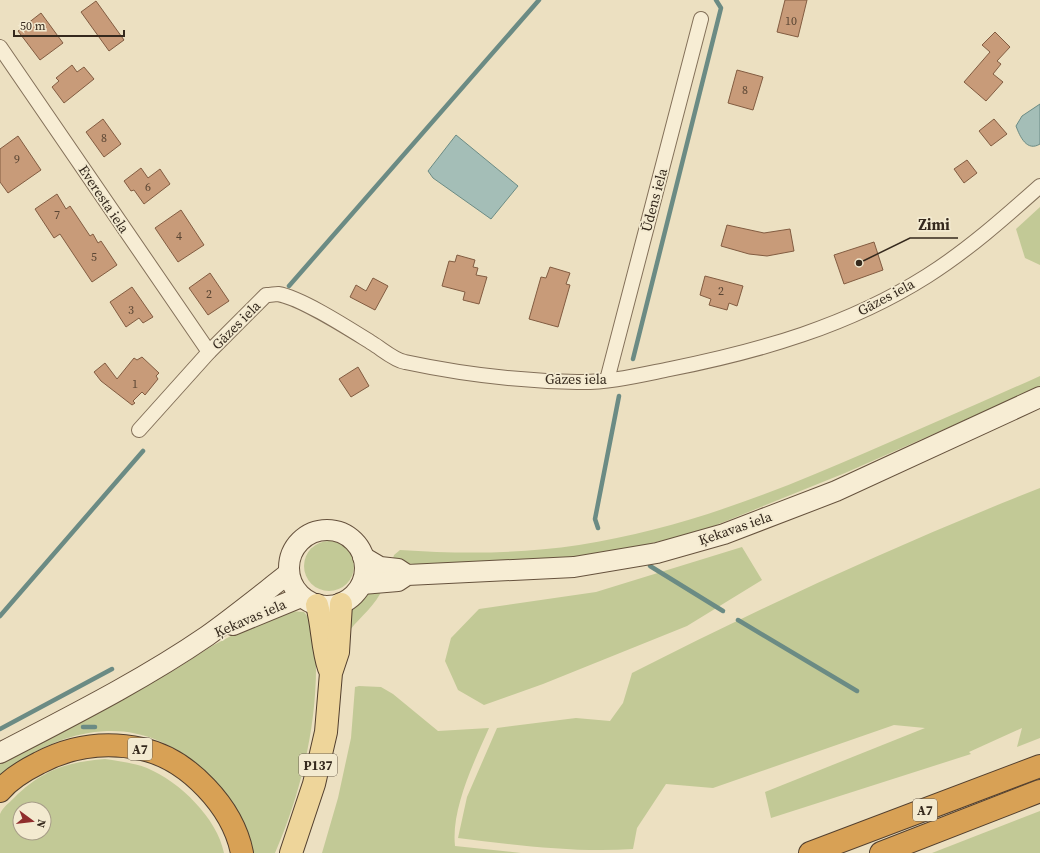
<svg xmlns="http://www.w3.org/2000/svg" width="1040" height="853" viewBox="0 0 1040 853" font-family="'Source Serif 4',serif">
  <rect width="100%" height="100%" fill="#ece0c1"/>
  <g fill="#c2c996" fill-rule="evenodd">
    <polygon points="1040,207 1040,265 1025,258 1016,229"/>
    <path d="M 1040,376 L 1040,387 L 845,473 L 709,528 L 669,539 L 619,551 L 572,559 L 437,566 L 392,562 L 394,555 L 400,550 C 461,554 519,554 579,545 C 681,529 773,493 867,452 C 925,427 982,402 1040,376 Z"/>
    <path d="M 1040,488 L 1040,738 L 1017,747 L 1022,728 L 969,752 L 971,754 L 771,818 L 765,792 L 925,728 L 894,725 L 713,788 L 666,784 L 637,828 L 633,849 C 577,853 515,845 458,838 L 467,797 L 497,728 L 576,718 L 610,721 L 623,703 L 632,673 C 765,605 901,543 1040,488 Z"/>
    <circle cx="329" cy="566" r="25"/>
    <polygon points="742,547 762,580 687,626 543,684 484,705 458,690 445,661 451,638 479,609 596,592"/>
    <path d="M 383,588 C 376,605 361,616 350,630 L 352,608 L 369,590 Z"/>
    <path d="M 290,611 L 304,612 C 317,626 316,643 316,661 C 317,726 301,793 275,853 L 251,853 C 248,838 243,820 235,807 C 233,802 228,797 224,792 C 197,757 154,729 107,731 C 66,733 30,751 0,777 L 0,764 L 173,671 L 212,646 L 269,616 Z"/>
    <path d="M 359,686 L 381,687 L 393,694 L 438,731 L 489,728 C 474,762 451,809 455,846 L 521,853 L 322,853 L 338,798 L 351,738 L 355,687 Z"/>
    <path d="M 105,759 C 119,761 134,763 147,768 C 180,782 217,818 224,853 L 0,853 L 0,814 C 3,807 9,803 14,798 C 42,770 67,762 105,759 ZM 20,809 L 44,809 L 44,833 L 20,833 Z"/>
    <polygon points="1040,811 1040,853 932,853"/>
  </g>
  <g fill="#a4beb7" stroke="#6b8b84">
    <path d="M 1040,104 L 1040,144 C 1027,152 1020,137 1016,126 L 1022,116 Z"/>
    <polygon points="456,135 518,186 491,219 433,178 428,171"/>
  </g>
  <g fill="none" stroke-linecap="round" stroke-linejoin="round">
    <g stroke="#6b8b84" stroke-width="4.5">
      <polyline points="289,286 539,0"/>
      <polyline points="633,359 721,8 716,0"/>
      <polyline points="598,528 595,519 619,396"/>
      <polyline points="650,566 723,611"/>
      <polyline points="0,616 143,451"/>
      <polyline points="738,620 857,691"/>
      <polyline points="83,727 95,727"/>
      <polyline points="0,729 112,669"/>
    </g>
  </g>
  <g fill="#c89b79" stroke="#825c41">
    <polygon points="785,0 807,0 798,37 777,32"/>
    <polygon points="96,1 124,40 109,51 81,12"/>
    <polygon points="41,13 63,43 40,60 18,31"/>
    <polygon points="995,32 1010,47 997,61 1001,64 993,74 1003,82 986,101 964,82 990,52 982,45"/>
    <polygon points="72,65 77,72 84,67 94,79 64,103 52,87 59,81 56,78"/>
    <polygon points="737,70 763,77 753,110 728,103"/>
    <polygon points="103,119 121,144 104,157 86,132"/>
    <polygon points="994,119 1007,134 991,146 979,131"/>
    <polygon points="18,136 41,170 8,193 0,182 0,149"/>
    <polygon points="967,160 977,173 964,183 954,169"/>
    <polygon points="141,168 148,178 160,169 170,184 144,204 134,190 131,191 124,181"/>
    <polygon points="57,194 66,209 70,206 90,236 93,234 98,243 101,241 117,265 92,282 60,234 54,238 35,209"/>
    <polygon points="181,210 204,245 178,262 155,228"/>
    <polygon points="727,225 764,233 790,229 794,251 767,256 749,254 721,246"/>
    <polygon points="874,242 883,270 844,284 834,255"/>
    <polygon points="457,255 475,260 473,267 478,268 476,275 487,277 479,304 463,300 465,292 442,286 449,261 455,262"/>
    <polygon points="550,267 570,273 566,284 570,285 558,327 529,319 541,277 546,278"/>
    <polygon points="210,273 229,301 208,315 189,288"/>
    <polygon points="705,276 743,286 737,306 729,303 727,310 709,305 711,299 700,295"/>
    <polygon points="373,278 388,286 375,310 350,297 356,285 366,291"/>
    <polygon points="132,287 153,317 143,323 139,318 126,327 110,302"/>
    <polygon points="142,357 159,373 156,376 158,379 145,395 142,392 133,401 135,403 132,405 101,381 94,372 105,363 117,379 134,358 137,360"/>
    <polygon points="358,367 369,386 351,397 339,379"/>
  </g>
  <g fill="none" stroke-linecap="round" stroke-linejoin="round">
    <defs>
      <g id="minor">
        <polyline points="0,47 209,352"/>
        <polyline points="607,380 701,19"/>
        <path d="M 139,430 L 209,352 L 266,295 C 270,295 275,294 278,294 C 302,298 351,330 372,343 C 382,349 394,360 405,362 C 461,374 520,381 577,382 C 608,383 640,375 670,369 C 760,351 848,326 927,276 C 968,250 1004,218 1040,186"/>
      </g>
      <g id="secondary">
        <circle cx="327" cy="568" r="38"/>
        <polyline points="363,557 380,567 398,569 407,575"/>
        <polyline points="362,584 398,581 407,575 574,567 657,553 724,534 836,491 1040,397"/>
        <polyline points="233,625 301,597"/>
        <path d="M 0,753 C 69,717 143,680 207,636 C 235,616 262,594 289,573"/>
      </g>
      <g id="primary">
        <path d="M 317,605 C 323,627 322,648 329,668"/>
        <polyline points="291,853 314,784 326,732 331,673 338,652 341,604"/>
      </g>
      <g id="motorway">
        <path d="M 0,791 C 10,779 25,770 39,763 C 71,746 106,741 142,749 C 188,759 233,807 242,853"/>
        <polyline points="810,853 1040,766"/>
        <polyline points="881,853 1040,791"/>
      </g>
    </defs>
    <use href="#minor" stroke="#84715a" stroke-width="16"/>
    <use href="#secondary" stroke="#66523d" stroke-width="22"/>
    <use href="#primary" stroke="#523f2e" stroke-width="24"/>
    <use href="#motorway" stroke="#523f2e" stroke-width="24"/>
    <use href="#minor" stroke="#f7edd4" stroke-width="14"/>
    <use href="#secondary" stroke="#f7edd4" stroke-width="20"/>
    <use href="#primary" stroke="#eed59a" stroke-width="22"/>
    <use href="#motorway" stroke="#d8a155" stroke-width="22"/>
  </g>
  <g text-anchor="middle" stroke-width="3.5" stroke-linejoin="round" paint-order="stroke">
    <g font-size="12" fill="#5a4634">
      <text x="791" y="25">10</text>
      <text x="745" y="94">8</text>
      <text x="104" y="142">8</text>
      <text x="17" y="163">9</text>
      <text x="148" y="191">6</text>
      <text x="57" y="219">7</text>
      <text x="179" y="240">4</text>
      <text x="94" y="261">5</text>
      <text x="721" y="295">2</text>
      <text x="209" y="298">2</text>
      <text x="131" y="314">3</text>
      <text x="135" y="388">1</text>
    </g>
    <g fill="#f3ead0" stroke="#6e6353" stroke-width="1">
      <rect x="128" y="738" width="24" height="22" rx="3"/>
      <rect x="299" y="754" width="38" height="22" rx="3"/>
      <rect x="913" y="799" width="24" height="22" rx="3"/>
    </g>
    <g font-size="13" font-weight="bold" fill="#35291d">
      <text x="140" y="754">A7</text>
      <text x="318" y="770">P137</text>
      <text x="925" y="815">A7</text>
    </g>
    <g font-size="14" fill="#35291d" stroke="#f3ead0">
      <text transform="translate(104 199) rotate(56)" y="5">Everesta iela</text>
      <text transform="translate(654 200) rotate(-75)" y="5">Ūdens iela</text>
      <text transform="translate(886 297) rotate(-28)" y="5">Gāzes iela</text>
      <text transform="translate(236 325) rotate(-45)" y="5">Gāzes iela</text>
      <text x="576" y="384">Gāzes iela</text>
      <text transform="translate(735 528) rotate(-19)" y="5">Ķekavas iela</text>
      <text transform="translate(250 618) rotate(-23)" y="5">Ķekavas iela</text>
    </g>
  </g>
  <path fill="none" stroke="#35291d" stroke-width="1.5" d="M859 263L910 238H958"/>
  <circle fill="#35291d" stroke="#f3ead0" stroke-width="1.5" cx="859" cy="263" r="4"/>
  <g font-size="15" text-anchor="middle" font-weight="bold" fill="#35291d" stroke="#f3ead0" stroke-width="3.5" stroke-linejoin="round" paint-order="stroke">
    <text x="934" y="230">Zimi</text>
  </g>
  <g transform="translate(32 821) rotate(105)"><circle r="19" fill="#f3ead0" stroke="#a79d88"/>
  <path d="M0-3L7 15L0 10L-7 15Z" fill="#902e2d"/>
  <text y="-6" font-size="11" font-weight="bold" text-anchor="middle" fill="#35291d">N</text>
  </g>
  <path d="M14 30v6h110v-6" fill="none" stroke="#35291d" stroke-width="2"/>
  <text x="20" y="30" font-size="12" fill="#35291d" stroke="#f3ead0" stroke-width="3" paint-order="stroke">50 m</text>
</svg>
